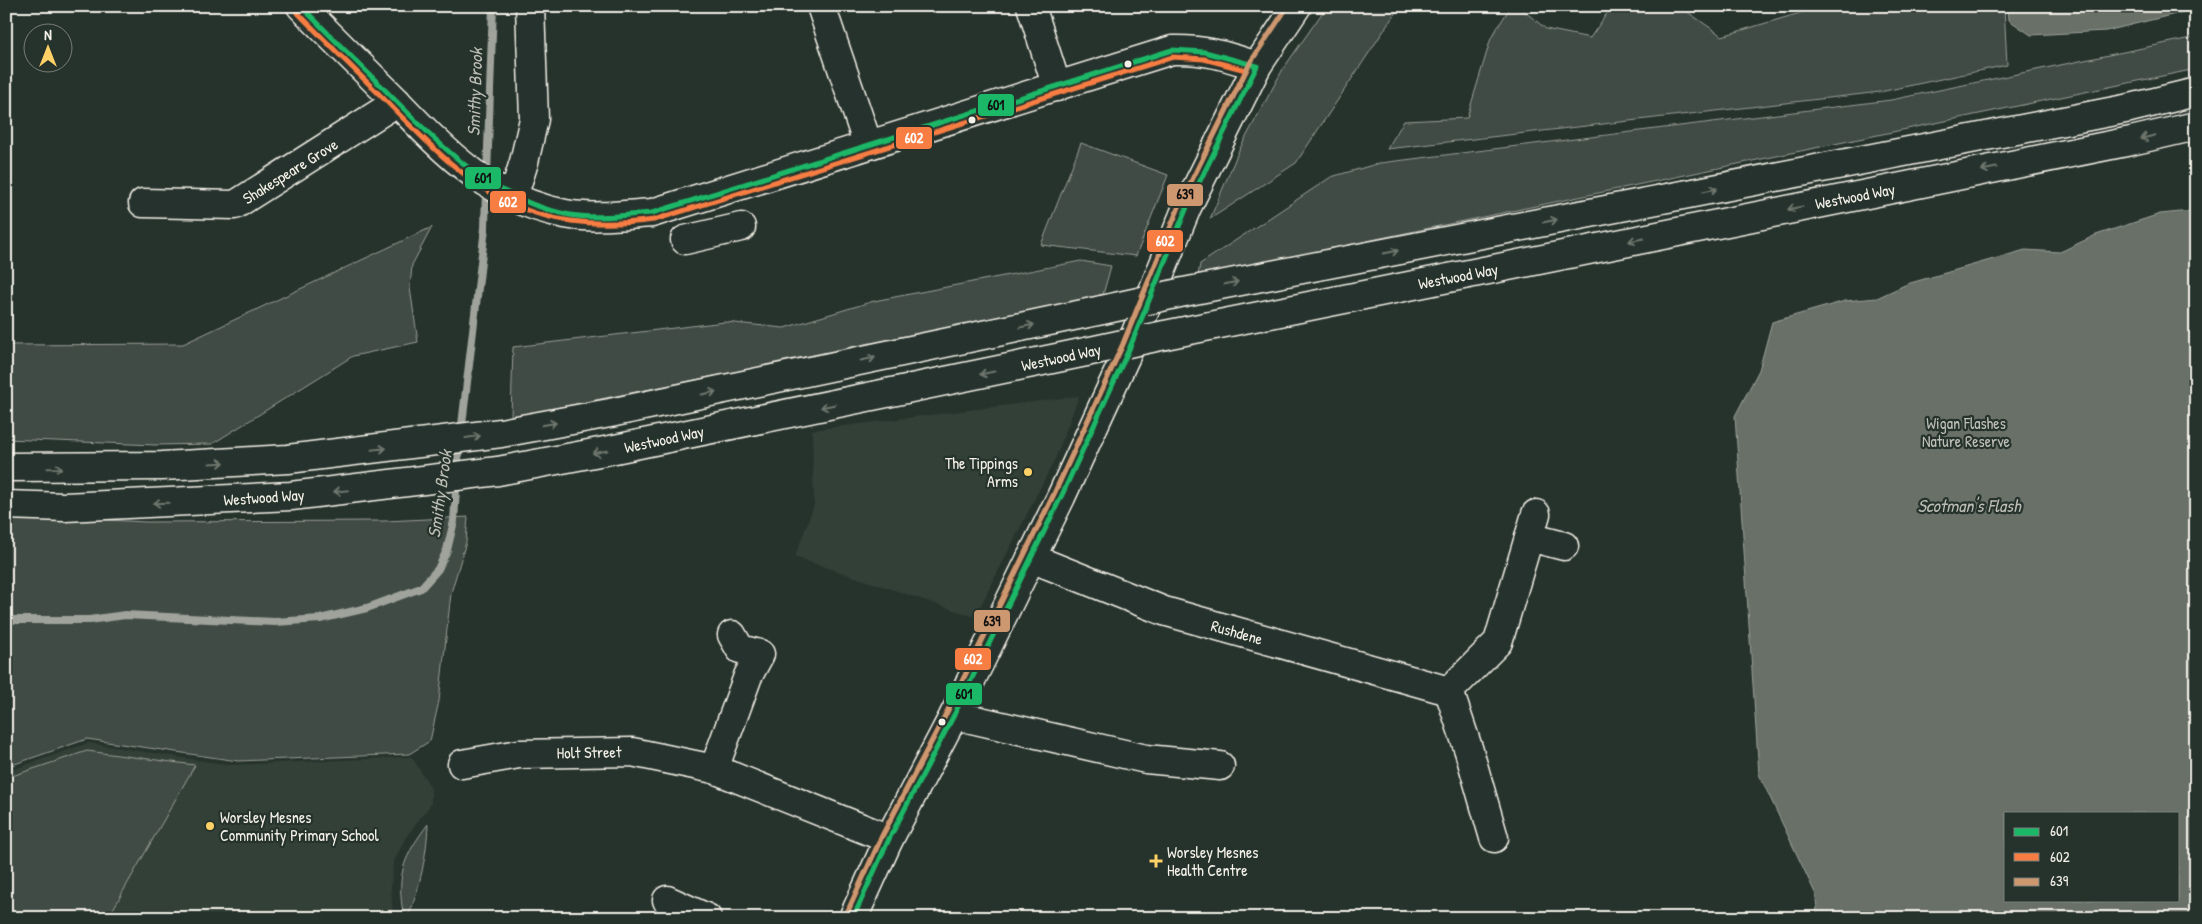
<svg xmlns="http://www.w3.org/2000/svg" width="2202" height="924" viewBox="0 0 2202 924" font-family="'Patrick Hand',sans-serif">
  <rect width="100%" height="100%" fill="#26332d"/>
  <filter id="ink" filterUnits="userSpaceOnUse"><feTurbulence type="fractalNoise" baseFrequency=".02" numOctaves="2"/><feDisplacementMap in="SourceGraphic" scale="10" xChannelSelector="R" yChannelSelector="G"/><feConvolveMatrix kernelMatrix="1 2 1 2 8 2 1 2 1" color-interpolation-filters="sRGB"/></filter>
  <g filter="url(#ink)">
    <g fill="#333f39">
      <polygon points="1079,396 1055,459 975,617 795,557 814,505 812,430"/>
      <polygon points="88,743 229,765 412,757 431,788 431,804 406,837 393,863 391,887 393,918 6,918 6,772"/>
    </g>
    <g fill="#414b45" stroke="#9a9e96">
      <polygon points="1327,6 1400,6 1296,163 1210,219 1239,150 1283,69"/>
      <polygon points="1511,6 1518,6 1546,29 1590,38 1612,6 1637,6 1644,10 1647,6 1679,6 1722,36 1824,6 2004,6 2007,65 1880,92 1387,149 1404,121 1467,118 1491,38"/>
      <polygon points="2196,37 2196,69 1198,276 1200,264 1331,177 1380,163 1891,100"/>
      <polygon points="1081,143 1168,175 1136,256 1041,245"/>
      <polygon points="432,227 412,265 410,288 418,342 353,356 212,444 155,445 6,439 6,345 183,344"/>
      <polygon points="1081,261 1111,266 1102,298 511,417 513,347 725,322 784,328 874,301"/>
      <polygon points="6,515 146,522 386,521 468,517 466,542 451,593 439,701 430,741 409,754 238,761 87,739 6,767"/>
      <polygon points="87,751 195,765 108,918 6,918 6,778"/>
      <path d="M 428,824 C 427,855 420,886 409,915 L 403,912 C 396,873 405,855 428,824 Z"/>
    </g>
    <g fill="#676f68" stroke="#9fa39b" fill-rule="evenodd">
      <polygon points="2008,6 2196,6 2196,9 2106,31 2031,35 2009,20"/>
      <path d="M 2196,209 L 2196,918 L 1817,918 L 1816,895 L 1759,774 L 1735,416 L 1759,370 L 1772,322 L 1845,301 L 1877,298 L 1907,284 L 2025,250 L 2060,252 L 2096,235 L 2160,214 L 2191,211 ZM 2006,813 L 2178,813 L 2178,900 L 2006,900 Z"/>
    </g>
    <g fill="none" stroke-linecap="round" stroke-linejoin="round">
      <g stroke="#9fa39b" stroke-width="8">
        <polyline points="487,175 493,6"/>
        <polyline points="6,620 89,620 125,615 275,622 320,619 367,608 421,588 438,569 447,550 454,521 458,459 485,228 486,189"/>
      </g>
      <defs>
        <g id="street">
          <polyline points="821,6 868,145"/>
          <polyline points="1031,6 1057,87"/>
          <polyline points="513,197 524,162 534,119 530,6"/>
          <polyline points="143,203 235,205 397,102"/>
          <polyline points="685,240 741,227"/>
          <polyline points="1529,537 1564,546"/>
          <polyline points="1031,558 1164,611 1449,691 1498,642 1536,514"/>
          <polyline points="1449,691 1469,751 1494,838"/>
          <polyline points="954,715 1146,759 1220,766"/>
          <polyline points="462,764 519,754 632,752 714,769 889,839"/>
          <polyline points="714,769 748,676 760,654 740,649 732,635"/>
          <polyline points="667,900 707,918"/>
        </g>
        <g id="secondary">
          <path d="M 301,6 C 332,38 364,69 395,100 C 446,153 489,199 565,214 C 593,219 623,215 652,213 L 1172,50 C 1205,49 1226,56 1257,66"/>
          <polyline points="853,918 889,839 954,715 1061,497 1130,347 1187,207 1257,66 1297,6"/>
        </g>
        <g id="highway">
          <polyline points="1184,292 2130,108 2196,92"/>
          <polyline points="1165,335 2131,141 2196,126"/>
          <polyline points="6,467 162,466 288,459 501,433 610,413 1102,310"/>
          <polyline points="6,505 65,507 291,496 498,471 610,450 1086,352"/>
        </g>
      </defs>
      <use href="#street" stroke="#f4f1e8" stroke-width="31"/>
      <use href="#secondary" stroke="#f4f1e8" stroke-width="31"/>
      <use href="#highway" stroke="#f4f1e8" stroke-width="31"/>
      <use href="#street" stroke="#26332d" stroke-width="28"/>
      <use href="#secondary" stroke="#26332d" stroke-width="28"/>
      <use href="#highway" stroke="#26332d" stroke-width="28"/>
      <defs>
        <g id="highway-bridge">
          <polyline points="1102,310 1184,292"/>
          <polyline points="1086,352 1165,335"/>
        </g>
      </defs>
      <use href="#highway-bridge" stroke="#f4f1e8" stroke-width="31" stroke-linecap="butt"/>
      <use href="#highway-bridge" stroke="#26332d" stroke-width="28"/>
      <defs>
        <path id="bus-1" d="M 301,6 C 331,37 362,67 392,97 C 443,148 492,199 565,214 C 593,220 624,215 652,213 L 1172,50 L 1205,52 L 1257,66 L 1187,207 L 1130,347 L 1061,497 L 954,715 L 889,839 L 853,918"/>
        <path id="bus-2" d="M 296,11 C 327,43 359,74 390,105 C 475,192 526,236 654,220 L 1173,57 L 1204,59 L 1246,70 L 1180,204 L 1123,344 L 1054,494 L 947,712 L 882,836 L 846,915"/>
        <polyline id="bus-3" points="846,915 882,836 947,712 1054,494 1123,344 1180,204 1250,63 1288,6"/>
      </defs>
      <use href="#bus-1" stroke="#26332d" stroke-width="9"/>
      <use href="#bus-2" stroke="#26332d" stroke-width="9"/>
      <use href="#bus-3" stroke="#26332d" stroke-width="9"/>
      <use href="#bus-1" stroke="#1ab867" stroke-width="5"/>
      <use href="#bus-2" stroke="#f77d43" stroke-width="5"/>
      <use href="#bus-3" stroke="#cd976f" stroke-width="5"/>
    </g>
    <defs><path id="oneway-shaft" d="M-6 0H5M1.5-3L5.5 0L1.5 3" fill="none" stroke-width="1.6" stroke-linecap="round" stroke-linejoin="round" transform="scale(1.25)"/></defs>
    <g stroke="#6e766e">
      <use href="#oneway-shaft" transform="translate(2148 137) rotate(167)"/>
      <use href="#oneway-shaft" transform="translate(1989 169) rotate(169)"/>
      <use href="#oneway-shaft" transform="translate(1710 190) rotate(-11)"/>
      <use href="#oneway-shaft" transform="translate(1795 208) rotate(169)"/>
      <use href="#oneway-shaft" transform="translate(1550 221) rotate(-11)"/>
      <use href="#oneway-shaft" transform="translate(1636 240) rotate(169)"/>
      <use href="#oneway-shaft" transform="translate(1391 252) rotate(-11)"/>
      <use href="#oneway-shaft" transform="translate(1231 283) rotate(-11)"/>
      <use href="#oneway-shaft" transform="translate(1027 326) rotate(-12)"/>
      <use href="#oneway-shaft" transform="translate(868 359) rotate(-12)"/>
      <use href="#oneway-shaft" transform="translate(987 373) rotate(168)"/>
      <use href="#oneway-shaft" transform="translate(709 393) rotate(-12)"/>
      <use href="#oneway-shaft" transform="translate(828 406) rotate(168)"/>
      <use href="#oneway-shaft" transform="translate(549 424) rotate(-10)"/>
      <use href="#oneway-shaft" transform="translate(473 437) rotate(-8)"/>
      <use href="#oneway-shaft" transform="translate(379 449) rotate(-6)"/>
      <use href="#oneway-shaft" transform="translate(600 452) rotate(169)"/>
      <use href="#oneway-shaft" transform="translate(217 463) rotate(-3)"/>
      <use href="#oneway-shaft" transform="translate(55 468) rotate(-1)"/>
      <use href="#oneway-shaft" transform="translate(341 491) rotate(174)"/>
      <use href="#oneway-shaft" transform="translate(161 503) rotate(178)"/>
    </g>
  </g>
  <g fill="#f4f1e8" stroke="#26332d" stroke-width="2">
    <circle cx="1128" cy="64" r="4.5"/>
    <circle cx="972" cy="120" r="4.5"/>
    <circle cx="942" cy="722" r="4.5"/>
  </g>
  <g fill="#ffd166" stroke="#26332d" stroke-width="2">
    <circle cx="1028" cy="472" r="5"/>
    <circle cx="210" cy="826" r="5"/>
    <path d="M1153.5 853.5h5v5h5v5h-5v5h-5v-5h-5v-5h5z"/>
  </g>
  <g text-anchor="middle" stroke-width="4.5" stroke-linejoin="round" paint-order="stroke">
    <g font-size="16" fill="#f4f1e8" stroke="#26332d">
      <text transform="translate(290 171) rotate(-32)" y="6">Shakespeare Grove</text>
      <text transform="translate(1855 196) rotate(-11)" y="6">Westwood Way</text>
      <text transform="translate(1458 276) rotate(-11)" y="6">Westwood Way</text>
      <text transform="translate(1061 357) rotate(-12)" y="6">Westwood Way</text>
      <text transform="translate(664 439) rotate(-12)" y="6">Westwood Way</text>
      <text transform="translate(264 497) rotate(-4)" y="6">Westwood Way</text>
      <text transform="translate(1237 632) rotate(16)" y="6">Rushdene</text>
      <text transform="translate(589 752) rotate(-1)" y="6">Holt Street</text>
    </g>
    <g font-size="16" fill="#bebfb7" stroke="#26332d">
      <text x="1966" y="429">Wigan Flashes<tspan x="1966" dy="18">Nature Reserve</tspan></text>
    </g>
    <g font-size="16" fill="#f4f1e8" stroke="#26332d" text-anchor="start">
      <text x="1018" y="469" text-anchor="end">The Tippings<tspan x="1018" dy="18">Arms</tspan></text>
      <text x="220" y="823">Worsley Mesnes<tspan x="220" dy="18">Community Primary School</tspan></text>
      <text x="1167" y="858">Worsley Mesnes<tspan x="1167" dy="18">Health Centre</tspan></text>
    </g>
    <g font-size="18" font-style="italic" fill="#bcbdb5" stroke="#26332d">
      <text transform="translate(475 92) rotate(-88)" y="6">Smithy Brook</text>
      <text transform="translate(440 494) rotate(-82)" y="6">Smithy Brook</text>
      <text x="1969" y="512">Scotman's Flash</text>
    </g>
  </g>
  <g stroke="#26332d" stroke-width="2">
    <rect x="977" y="93" width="38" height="24" rx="5" fill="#1ab867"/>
    <rect x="895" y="126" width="38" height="24" rx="5" fill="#f77d43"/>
    <rect x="464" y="166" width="38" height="24" rx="5" fill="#1ab867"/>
    <rect x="1166" y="183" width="38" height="24" rx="5" fill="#cd976f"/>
    <rect x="489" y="190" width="38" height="24" rx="5" fill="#f77d43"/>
    <rect x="1146" y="229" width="38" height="24" rx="5" fill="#f77d43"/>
    <rect x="973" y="609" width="38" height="24" rx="5" fill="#cd976f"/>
    <rect x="954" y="647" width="38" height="24" rx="5" fill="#f77d43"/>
    <rect x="945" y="682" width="38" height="24" rx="5" fill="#1ab867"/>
  </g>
  <g font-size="14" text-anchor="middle" font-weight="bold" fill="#fff">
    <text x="914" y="143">602</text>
    <text x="508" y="207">602</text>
    <text x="1165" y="246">602</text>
    <text x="973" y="664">602</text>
  </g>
  <g font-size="14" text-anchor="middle" font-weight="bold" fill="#111">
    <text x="996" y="110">601</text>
    <text x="483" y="183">601</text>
    <text x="1185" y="199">639</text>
    <text x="992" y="626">639</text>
    <text x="964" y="699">601</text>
  </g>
  <rect width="2202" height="924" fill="none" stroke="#26332d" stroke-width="25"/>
  <rect x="12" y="12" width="2177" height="899" fill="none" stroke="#f4f1e8" stroke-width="2" filter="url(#ink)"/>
  <rect x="2004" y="812" width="175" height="90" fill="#26332d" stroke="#787f78"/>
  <rect x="2014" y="828" width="25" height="8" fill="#1ab867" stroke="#787f78"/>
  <text x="2050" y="836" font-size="15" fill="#f4f1e8">601</text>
  <rect x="2014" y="853" width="25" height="8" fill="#f77d43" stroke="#787f78"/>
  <text x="2050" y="862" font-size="15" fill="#f4f1e8">602</text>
  <rect x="2014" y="878" width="25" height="8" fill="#cd976f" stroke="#787f78"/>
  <text x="2050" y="886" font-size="15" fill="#f4f1e8">639</text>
  <g transform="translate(48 48)"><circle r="24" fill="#26332d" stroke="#787f78"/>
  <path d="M0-4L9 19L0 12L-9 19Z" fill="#ffd166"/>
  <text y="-8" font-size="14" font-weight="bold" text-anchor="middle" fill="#f4f1e8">N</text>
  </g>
</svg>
